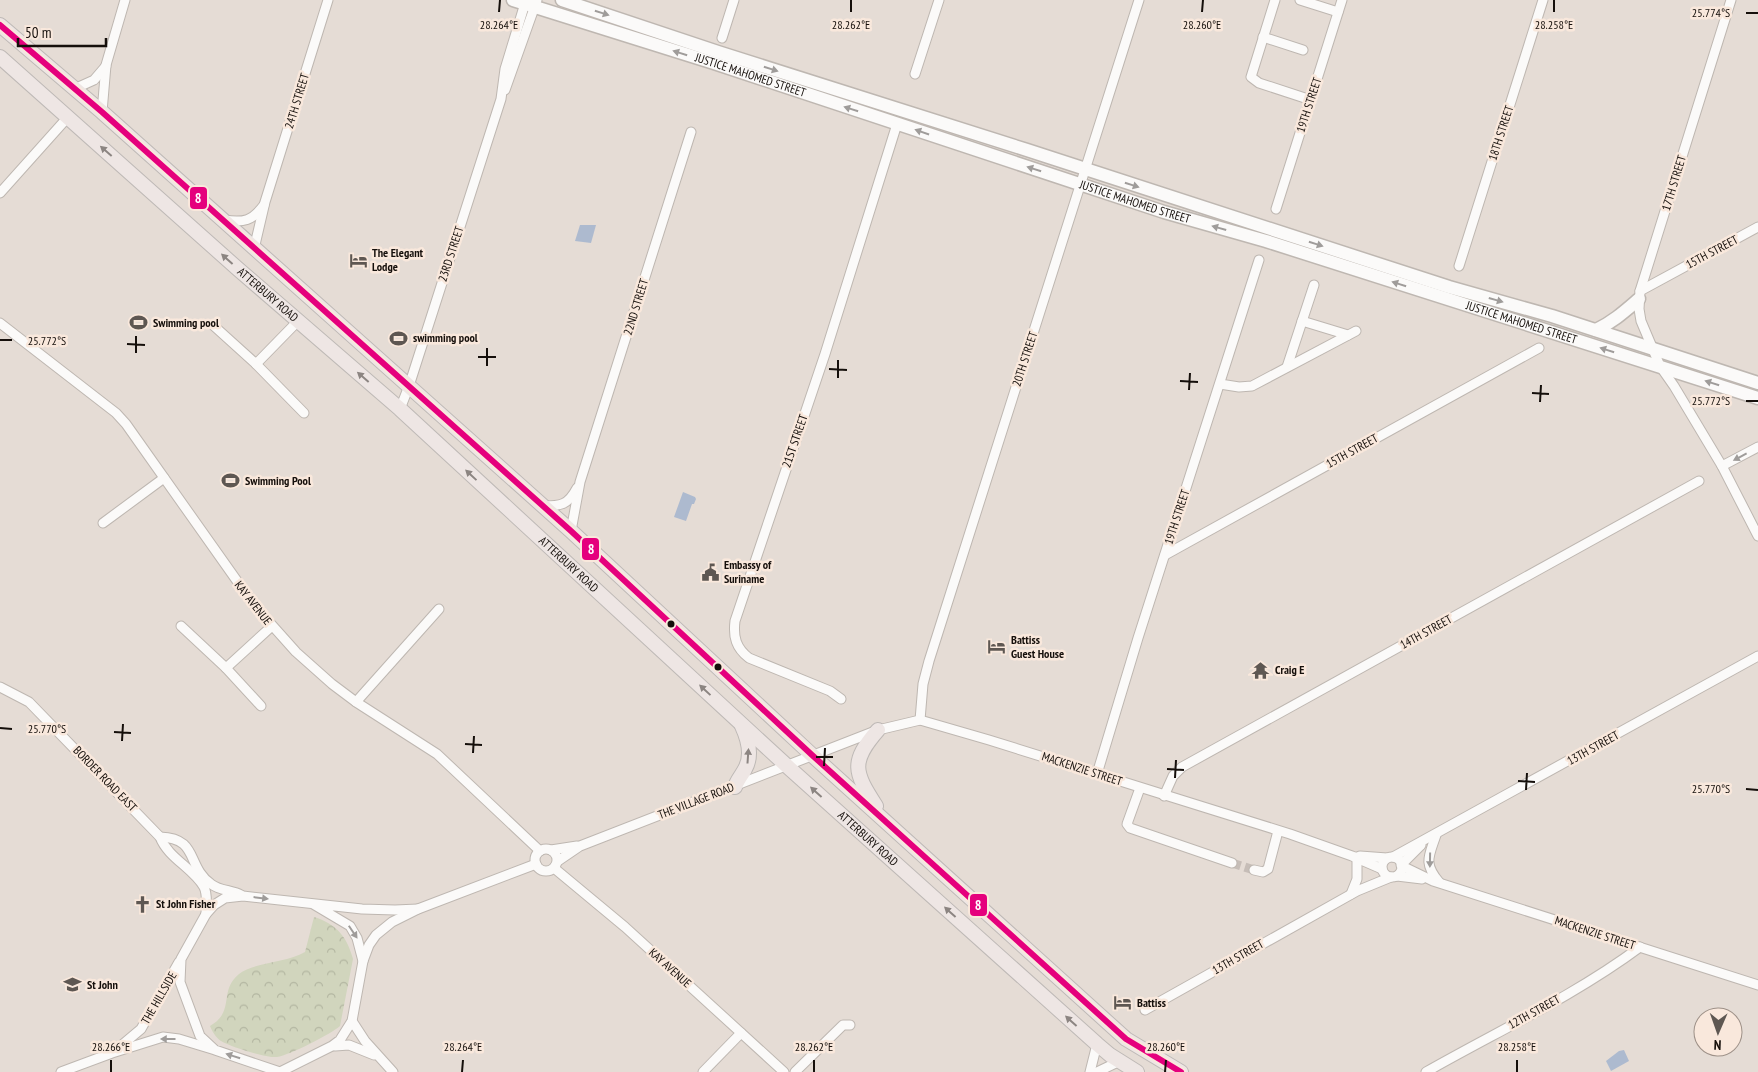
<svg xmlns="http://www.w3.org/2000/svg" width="1758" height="1072" viewBox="0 0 1758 1072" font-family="'PT Sans Narrow',sans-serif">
  <defs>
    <pattern id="park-crowns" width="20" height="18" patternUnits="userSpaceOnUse" patternTransform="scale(1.25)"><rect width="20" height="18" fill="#d1d5bd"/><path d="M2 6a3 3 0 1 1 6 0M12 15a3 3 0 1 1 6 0" fill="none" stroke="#b3b6a1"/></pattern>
  </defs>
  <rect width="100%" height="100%" fill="#e5dcd5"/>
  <path fill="url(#park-crowns)" d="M 314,917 C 336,924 347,936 353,959 L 340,1026 C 331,1034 290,1055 277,1057 C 266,1058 231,1047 221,1041 C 216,1038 212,1031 210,1026 C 236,1011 218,991 239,974 C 255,962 286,963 305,952 Z"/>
  <g fill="#adbacf">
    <polygon points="580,225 596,225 591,243 575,241"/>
    <polygon points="683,492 695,497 696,499 694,504 692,504 686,521 674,517"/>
    <polygon points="1624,1050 1629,1061 1611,1071 1606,1061 1619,1051"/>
  </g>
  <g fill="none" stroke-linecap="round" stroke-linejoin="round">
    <polyline stroke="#c6bdb7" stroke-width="9" stroke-dasharray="9 4.5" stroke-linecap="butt" points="1232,863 1254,870"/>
    <defs>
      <g id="minor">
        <polyline points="1275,0 1251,77 1259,83 1311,100"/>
        <polyline points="1300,0 1338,12"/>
        <polyline points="1731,0 1640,291 1639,309 1641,321 1660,366 1674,386 1722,466 1758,536"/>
        <polyline points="1263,37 1303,50"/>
        <polyline points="722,38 734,0"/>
        <polyline points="915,74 939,0"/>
        <polyline points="74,89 94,80 106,66"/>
        <polyline points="505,90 537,0"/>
        <polyline points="102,112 106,65 125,0"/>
        <polyline points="0,193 68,117"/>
        <polyline points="1276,209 1342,0"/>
        <path d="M 224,220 C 244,223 252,221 264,205"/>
        <polyline points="254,249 265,202 328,0"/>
        <polyline points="1459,266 1543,0"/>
        <polyline points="1640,291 1758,227"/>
        <polyline points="1302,321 1348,335"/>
        <polyline points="0,323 116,413 126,424 254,605 296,652 332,684 356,702 437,754 540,851"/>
        <polyline points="214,326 256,364 304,413"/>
        <polyline points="256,364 298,321"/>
        <polyline points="1287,367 1314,285"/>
        <polyline points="1220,384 1239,387 1252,386 1356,331"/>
        <polyline points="400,409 409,386 501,99 505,69 526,0"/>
        <polyline points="1722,466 1758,447"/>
        <path d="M 543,506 C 561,506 568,505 577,488"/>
        <polyline points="103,523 164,478"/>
        <polyline points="571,531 580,482 691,132"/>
        <polyline points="1165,555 1539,348"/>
        <polyline points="181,626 226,668 261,706"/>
        <polyline points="226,668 272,626"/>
        <path d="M 0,687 L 29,702 L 160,837 C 168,858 193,868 204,887 C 208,895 206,906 206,914"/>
        <path d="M 841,699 L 830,691 L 749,658 C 736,648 733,637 735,621 L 825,354 L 897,124"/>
        <polyline points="356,702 439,609"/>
        <polyline points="920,720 923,684 929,661 1139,0"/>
        <polyline points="1097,774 1138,638 1259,260"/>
        <polyline points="1140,788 1127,824 1130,828 1232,863"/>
        <polyline points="1164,796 1173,776 1182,767 1699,481"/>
        <path d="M 1436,835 C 1429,856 1423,863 1439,882"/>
        <path d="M 160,837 C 199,838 186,866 211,884 C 220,891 232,890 241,895"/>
        <circle cx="546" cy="860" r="11"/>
        <polyline points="551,850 577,846"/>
        <polyline points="1360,856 1387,858"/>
        <polyline points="1393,857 1758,656"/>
        <circle cx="1392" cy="867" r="10"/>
        <polyline points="558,861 580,846 878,730 920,720 989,740 1290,834 1352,856 1382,869"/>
        <polyline points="1401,865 1421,845"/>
        <polyline points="1402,866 1433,881 1758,985"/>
        <polyline points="554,868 625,927 784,1072"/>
        <polyline points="1254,870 1263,872 1268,869 1278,831"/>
        <polyline points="1397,876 1422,879"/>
        <polyline points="1351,894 1357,879 1357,857"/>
        <polyline points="313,904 350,926 357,938 363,961 352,1021 340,1040 332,1046 280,1072 215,1050 200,1036 180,982 181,959 206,914 214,905 225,898 243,896 362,909 395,910 418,909"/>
        <polyline points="363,961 369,945 376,935 392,922 418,909 536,864"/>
        <polyline points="1145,1010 1357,891 1391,877"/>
        <polyline points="352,1021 365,1041 393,1072"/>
        <polyline points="335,1046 349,1045 374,1055"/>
        <polyline points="116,1050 141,1029 179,962"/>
        <polyline points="61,1072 112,1053 163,1037 179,1039 212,1049"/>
        <polyline points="703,1072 741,1033"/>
        <polyline points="795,1072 843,1025 850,1025"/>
        <polyline points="1090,1072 1097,1044"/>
        <polyline points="1097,1072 1120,1061"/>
        <path d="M 1426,1072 C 1498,1031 1574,996 1640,947"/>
      </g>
      <g id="secondary">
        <path id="s1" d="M 513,0 L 714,63 L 1164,212 L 1266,241 L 1758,398"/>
        <polyline points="562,0 718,52 1027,150 1449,287 1552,316 1758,383"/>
        <path d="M 1596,330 C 1613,322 1625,311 1639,299"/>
      </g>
      <g id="primary">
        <polyline points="0,25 102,112 571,531 812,755 1126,1039 1181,1072"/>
        <path id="s2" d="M 0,57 L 238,269 L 400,409 L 787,766 L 1097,1044 L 1110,1055 L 1137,1072"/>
        <path d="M 735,787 C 737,780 742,775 745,769 C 753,755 748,739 742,726"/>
        <path d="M 876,806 C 854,772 850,762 878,730"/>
      </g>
    </defs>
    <use href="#minor" stroke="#beb7b1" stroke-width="11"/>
    <use href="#secondary" stroke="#beb7b1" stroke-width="15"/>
    <use href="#primary" stroke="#beb9b6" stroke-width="16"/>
    <use href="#minor" stroke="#fbfaf9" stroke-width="9"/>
    <use href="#secondary" stroke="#fbfaf9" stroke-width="12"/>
    <use href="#primary" stroke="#eee6e4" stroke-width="14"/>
    <defs>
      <polyline id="bus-1" points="0,25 102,112 571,531 812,755 1126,1039 1181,1072"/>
    </defs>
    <use href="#bus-1" stroke="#f9e8dc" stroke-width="10"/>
    <use href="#bus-1" stroke="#e5007d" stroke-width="6"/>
  </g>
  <defs><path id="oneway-solid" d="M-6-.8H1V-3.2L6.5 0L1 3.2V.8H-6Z" transform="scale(1.25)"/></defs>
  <g fill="#9f9c9a">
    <use href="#oneway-solid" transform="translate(602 13) rotate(18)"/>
    <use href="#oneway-solid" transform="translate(680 53) rotate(-163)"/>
    <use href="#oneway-solid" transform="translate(771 69) rotate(18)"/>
    <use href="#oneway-solid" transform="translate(851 109) rotate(-162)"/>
    <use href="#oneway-solid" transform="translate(922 132) rotate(-161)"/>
    <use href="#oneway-solid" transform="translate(1034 169) rotate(-162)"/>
    <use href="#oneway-solid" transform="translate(1132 185) rotate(18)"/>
    <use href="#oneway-solid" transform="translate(1219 228) rotate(-164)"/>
    <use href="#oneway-solid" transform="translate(1316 244) rotate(18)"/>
    <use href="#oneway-solid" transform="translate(1399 284) rotate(-162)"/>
    <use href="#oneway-solid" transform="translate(1496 300) rotate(16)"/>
    <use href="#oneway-solid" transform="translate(1607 350) rotate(-162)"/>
    <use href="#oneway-solid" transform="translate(1712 383) rotate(-162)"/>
    <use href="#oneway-solid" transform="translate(1740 457) rotate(152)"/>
    <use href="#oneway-solid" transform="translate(1430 860) rotate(91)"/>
    <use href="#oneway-solid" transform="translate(261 898) rotate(7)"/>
    <use href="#oneway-solid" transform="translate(353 932) rotate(56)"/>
    <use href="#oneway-solid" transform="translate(168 1039) rotate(-180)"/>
    <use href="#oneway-solid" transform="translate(233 1056) rotate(-162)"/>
  </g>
  <g fill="#8c8582">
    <use href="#oneway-solid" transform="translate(106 151) rotate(-139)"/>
    <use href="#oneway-solid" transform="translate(227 259) rotate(-138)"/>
    <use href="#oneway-solid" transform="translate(363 377) rotate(-139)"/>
    <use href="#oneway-solid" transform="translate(471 475) rotate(-137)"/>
    <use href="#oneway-solid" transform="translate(705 690) rotate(-137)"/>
    <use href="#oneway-solid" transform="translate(748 756) rotate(-86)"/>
    <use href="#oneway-solid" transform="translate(816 792) rotate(-138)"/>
    <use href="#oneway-solid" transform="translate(950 912) rotate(-138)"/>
    <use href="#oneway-solid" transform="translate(1071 1021) rotate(-138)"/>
  </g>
  <path fill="none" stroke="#150f0b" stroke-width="2" d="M 499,12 L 500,0M 851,12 L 851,0M 1202,12 L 1203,0M 1554,12 L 1554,0M 1746,13 L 1758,13M 0,340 L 12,340M 127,344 L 145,345M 136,353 L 136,336M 478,357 L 496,357M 487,366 L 487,348M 829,369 L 847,370M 838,378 L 838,360M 1180,381 L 1198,382M 1189,390 L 1190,373M 1532,393 L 1549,394M 1746,401 L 1758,401M 1540,402 L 1541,385M 0,728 L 12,729M 114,732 L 131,733M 122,741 L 123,724M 465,744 L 482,745M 473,753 L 474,736M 816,757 L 833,757M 824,766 L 825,748M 1167,769 L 1184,770M 1175,778 L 1176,760M 1518,781 L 1535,782M 1746,789 L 1758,790M 1526,790 L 1527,773M 111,1072 L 111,1060M 462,1072 L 463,1060M 814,1072 L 814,1060M 1165,1072 L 1166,1060M 1517,1072 L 1517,1060"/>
  <defs>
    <symbol id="hotel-bare" viewBox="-9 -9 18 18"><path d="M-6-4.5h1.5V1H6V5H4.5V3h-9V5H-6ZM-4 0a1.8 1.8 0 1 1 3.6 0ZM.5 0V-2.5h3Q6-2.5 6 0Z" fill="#5e5752" stroke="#f9e8dc" stroke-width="2.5" paint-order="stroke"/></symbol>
    <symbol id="stadium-bare" viewBox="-9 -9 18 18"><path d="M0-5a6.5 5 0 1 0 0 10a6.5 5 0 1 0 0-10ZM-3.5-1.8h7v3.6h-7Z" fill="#5e5752" stroke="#f9e8dc" stroke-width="2.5" paint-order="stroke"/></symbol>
    <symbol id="civic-bare" viewBox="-9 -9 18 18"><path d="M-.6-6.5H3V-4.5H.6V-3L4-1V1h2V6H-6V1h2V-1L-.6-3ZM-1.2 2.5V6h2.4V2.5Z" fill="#5e5752" stroke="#f9e8dc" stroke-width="2.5" paint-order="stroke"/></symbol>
    <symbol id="temple-bare" viewBox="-9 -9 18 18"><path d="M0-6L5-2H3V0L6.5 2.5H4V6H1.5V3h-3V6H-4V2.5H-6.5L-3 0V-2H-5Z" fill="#5e5752" stroke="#f9e8dc" stroke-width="2.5" paint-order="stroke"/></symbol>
    <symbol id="church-bare" viewBox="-9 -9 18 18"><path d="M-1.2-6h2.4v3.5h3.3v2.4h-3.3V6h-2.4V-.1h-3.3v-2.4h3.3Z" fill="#5e5752" stroke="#f9e8dc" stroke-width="2.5" paint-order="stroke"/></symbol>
    <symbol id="school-bare" viewBox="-9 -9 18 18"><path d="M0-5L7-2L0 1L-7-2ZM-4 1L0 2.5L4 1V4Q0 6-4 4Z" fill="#5e5752" stroke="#f9e8dc" stroke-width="2.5" paint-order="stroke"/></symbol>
  </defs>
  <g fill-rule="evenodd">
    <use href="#hotel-bare" x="346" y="248" width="25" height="25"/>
    <use href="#stadium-bare" x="126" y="310" width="25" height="25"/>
    <use href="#stadium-bare" x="386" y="326" width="25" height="25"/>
    <use href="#stadium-bare" x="218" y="468" width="25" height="25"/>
    <use href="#civic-bare" x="698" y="560" width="25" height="25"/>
    <use href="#hotel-bare" x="984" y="634" width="25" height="25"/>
    <use href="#temple-bare" x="1248" y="658" width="25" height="25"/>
    <use href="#church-bare" x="130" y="892" width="25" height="25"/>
    <use href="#school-bare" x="60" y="972" width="25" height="25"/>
    <use href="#hotel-bare" x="1110" y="990" width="25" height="25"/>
  </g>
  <g fill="#150f0b" stroke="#f9e8dc" stroke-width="2">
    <circle cx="671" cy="624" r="4.5"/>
    <circle cx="718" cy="667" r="4.5"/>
  </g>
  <g text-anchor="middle" stroke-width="5" stroke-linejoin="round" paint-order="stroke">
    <g font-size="12" fill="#150f0b" stroke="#f9e8dc">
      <text dy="4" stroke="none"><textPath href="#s1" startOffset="249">JUSTICE MAHOMED STREET</textPath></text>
      <text transform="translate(297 101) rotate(-73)" y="4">24TH STREET</text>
      <text transform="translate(1309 105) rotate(-72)" y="4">19TH STREET</text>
      <text transform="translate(1501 133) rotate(-72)" y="4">18TH STREET</text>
      <text transform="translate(1674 183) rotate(-73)" y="4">17TH STREET</text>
      <text dy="4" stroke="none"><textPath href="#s1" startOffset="654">JUSTICE MAHOMED STREET</textPath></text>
      <text transform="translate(1712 252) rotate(-28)" y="4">15TH STREET</text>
      <text transform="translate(451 254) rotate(-72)" y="4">23RD STREET</text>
      <text dy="4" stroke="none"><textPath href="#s2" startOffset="358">ATTERBURY ROAD</textPath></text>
      <text transform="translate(636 307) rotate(-73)" y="4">22ND STREET</text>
      <text dy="4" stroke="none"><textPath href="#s1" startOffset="1059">JUSTICE MAHOMED STREET</textPath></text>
      <text transform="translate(1025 359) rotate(-72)" y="4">20TH STREET</text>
      <text transform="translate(795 441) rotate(-71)" y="4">21ST STREET</text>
      <text transform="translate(1352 451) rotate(-29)" y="4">15TH STREET</text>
      <text transform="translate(1177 517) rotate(-72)" y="4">19TH STREET</text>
      <text dy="4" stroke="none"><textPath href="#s2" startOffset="762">ATTERBURY ROAD</textPath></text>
      <text transform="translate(253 603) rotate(52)" y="4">KAY AVENUE</text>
      <text transform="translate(1426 632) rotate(-29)" y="4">14TH STREET</text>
      <text transform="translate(1593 748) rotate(-29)" y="4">13TH STREET</text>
      <text transform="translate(1082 769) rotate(18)" y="4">MACKENZIE STREET</text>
      <text transform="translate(105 779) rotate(46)" y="4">BORDER ROAD EAST</text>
      <text transform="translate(696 801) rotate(-21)" y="4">THE VILLAGE ROAD</text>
      <text dy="4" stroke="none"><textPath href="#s2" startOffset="1168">ATTERBURY ROAD</textPath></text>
      <text transform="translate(1595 933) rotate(18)" y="4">MACKENZIE STREET</text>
      <text transform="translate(1238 957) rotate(-30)" y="4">13TH STREET</text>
      <text transform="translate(670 968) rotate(42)" y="4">KAY AVENUE</text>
      <text transform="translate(159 998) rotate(-60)" y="4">THE HILLSIDE</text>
      <text transform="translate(1534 1012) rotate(-29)" y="4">12TH STREET</text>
    </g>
    <g font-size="12" font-weight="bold" fill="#150f0b" stroke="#f9e8dc" text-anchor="start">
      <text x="372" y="257">The Elegant<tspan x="372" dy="14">Lodge</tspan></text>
      <text x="153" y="327">Swimming pool</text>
      <text x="413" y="342">swimming pool</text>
      <text x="245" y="485">Swimming Pool</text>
      <text x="724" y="569">Embassy of<tspan x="724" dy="14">Suriname</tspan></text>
      <text x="1011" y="644">Battiss<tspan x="1011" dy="14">Guest House</tspan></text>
      <text x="1275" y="674">Craig E</text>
      <text x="156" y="908">St John Fisher</text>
      <text x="87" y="989">St John</text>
      <text x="1137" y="1007">Battiss</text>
    </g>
  </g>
  <g font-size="12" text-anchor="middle" fill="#150f0b" stroke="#f9e8dc" stroke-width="5" stroke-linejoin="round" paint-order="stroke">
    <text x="1711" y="17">25.774°S</text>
    <text x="499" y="29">28.264°E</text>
    <text x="851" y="29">28.262°E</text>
    <text x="1202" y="29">28.260°E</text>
    <text x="1554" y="29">28.258°E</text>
    <text x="47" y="345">25.772°S</text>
    <text x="1711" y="405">25.772°S</text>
    <text x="47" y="733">25.770°S</text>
    <text x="1711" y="793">25.770°S</text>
    <text x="111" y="1051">28.266°E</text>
    <text x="463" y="1051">28.264°E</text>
    <text x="814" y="1051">28.262°E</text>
    <text x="1166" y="1051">28.260°E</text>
    <text x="1517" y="1051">28.258°E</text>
  </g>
  <g stroke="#f9e8dc" stroke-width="2">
    <rect x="189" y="186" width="19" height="24" rx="5" fill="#e5007d"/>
    <rect x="581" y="537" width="19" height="24" rx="5" fill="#e5007d"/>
    <rect x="969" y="893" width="19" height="24" rx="5" fill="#e5007d"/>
  </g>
  <g font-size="14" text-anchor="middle" font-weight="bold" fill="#fff">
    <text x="198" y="203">8</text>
    <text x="591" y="554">8</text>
    <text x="978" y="910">8</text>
  </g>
  <g transform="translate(1718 1032) rotate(182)"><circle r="24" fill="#f9e8dc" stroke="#9e9188"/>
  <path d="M0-4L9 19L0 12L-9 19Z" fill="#5e5752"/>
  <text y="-8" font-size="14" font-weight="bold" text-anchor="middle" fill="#150f0b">N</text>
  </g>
  <path d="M18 38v8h88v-8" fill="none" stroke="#150f0b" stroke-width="2.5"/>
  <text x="25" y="38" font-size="15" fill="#150f0b" stroke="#f9e8dc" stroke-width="4" paint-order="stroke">50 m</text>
</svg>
